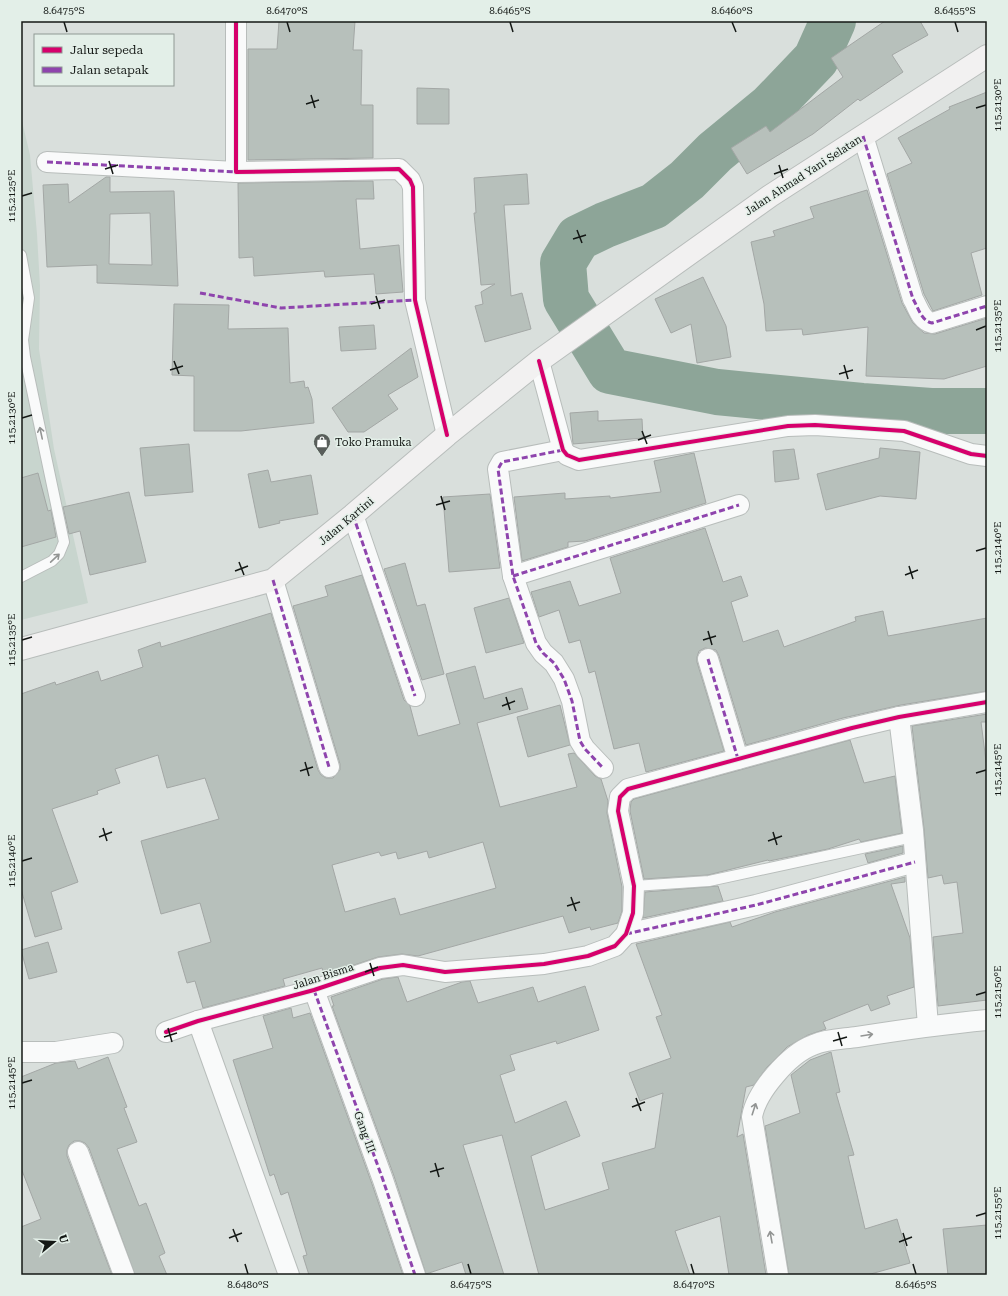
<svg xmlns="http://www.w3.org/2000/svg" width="1008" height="1296" viewBox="0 0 1008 1296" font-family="'Roboto Serif',serif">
  <rect width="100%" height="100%" fill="#d9dfdc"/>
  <polygon fill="#c8d5ce" points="21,117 30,155 37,234 40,286 39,349 54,449 88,603 21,620"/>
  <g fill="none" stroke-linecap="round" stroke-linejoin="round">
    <polyline stroke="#8da598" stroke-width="46" points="833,21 816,59 771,106 715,152 687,180 654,206 605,225 578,238 563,263 566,299 610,371 717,392 862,406 931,411 987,411"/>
  </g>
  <g fill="#b7c0bb" stroke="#a3a7a5" fill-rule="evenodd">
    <polygon points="279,21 355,21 353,50 362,50 361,105 373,105 373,158 248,160 248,49 277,49"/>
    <polygon points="885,21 920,21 928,35 892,55 903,72 860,101 858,99 813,134 747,174 731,148 766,126 770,132 843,77 831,58"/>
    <polygon points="417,88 449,89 449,124 417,124"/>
    <polygon points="987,92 987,248 971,253 982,295 933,311 924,294 887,174 912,163 898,138 950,109 949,107"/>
    <polygon points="527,174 529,204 504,205 511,296 522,293 531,329 485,342 475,306 483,304 481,292 495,284 481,285 474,213 476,213 474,178"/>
    <path d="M 106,177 L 110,177 L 110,192 L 174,191 L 178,286 L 97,283 L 97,265 L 47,267 L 43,185 L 68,184 L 69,203 ZM 150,213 L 152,265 L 109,264 L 110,214 Z"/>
    <polygon points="373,181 374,199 356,199 360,249 399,245 403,292 376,294 374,274 325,277 324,271 254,276 253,257 239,258 238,183"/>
    <polygon points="867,190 902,303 913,323 924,333 935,334 987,318 987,366 944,379 866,376 868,327 803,335 802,329 766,331 764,304 751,242 775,236 773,231 814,218 810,207"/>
    <polygon points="703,277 726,326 731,357 697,363 691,324 671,333 655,299"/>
    <polygon points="174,304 229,305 228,329 288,328 290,383 304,381 305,388 308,387 312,399 314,423 241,431 194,431 194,376 172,375"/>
    <polygon points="374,325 376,349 341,351 339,327"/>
    <polygon points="411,348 418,377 388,395 398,409 364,432 348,432 332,408"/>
    <polygon points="598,411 598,421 642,419 643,438 573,444 570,413"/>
    <polygon points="189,444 193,492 145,496 140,448"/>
    <polygon points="880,448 920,452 916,499 880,496 826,510 817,474 879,458"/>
    <polygon points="794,449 799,479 775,482 773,451"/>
    <polygon points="694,453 706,503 585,541 568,542 568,547 522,561 514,497 565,493 565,499 610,496 610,498 661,492 654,461"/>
    <polygon points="268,470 271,482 311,475 318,514 279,521 280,523 259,528 248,474"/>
    <polygon points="38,473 48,511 51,510 56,537 21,547 21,478"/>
    <polygon points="129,492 146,562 90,575 80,531 69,534 63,507"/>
    <polygon points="490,494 500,568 449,572 443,497"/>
    <polygon points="705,528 723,582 741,576 748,596 731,602 743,642 778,630 784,647 856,621 855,617 883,611 888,636 987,618 987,691 901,705 843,718 746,745 719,656 716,650 705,648 699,651 697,657 697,662 724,751 646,772 639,743 614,749 595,671 589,673 580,640 569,643 559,610 539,617 531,592 570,581 579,606 621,593 610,558"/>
    <polygon points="405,563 417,606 425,604 444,674 422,680 384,569"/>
    <path d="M 362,575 L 404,700 L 410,706 L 418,736 L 460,724 L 446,674 L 475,666 L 484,699 L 522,688 L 528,709 L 477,723 L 500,807 L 577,787 L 568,754 L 574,753 L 595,776 L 601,779 L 608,801 L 607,813 L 622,887 L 622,911 L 618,923 L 591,930 L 590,927 L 569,933 L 563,916 L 418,956 L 402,954 L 378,957 L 324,975 L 322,968 L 283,979 L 285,986 L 203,1008 L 195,981 L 187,983 L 178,952 L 211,942 L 200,903 L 161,914 L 141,841 L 219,819 L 205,778 L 167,788 L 158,755 L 115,769 L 120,783 L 97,791 L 98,794 L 52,809 L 78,882 L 51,892 L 62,929 L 35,937 L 21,889 L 21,694 L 55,682 L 56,685 L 98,671 L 101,681 L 143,667 L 138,650 L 160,642 L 161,647 L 271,613 L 318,770 L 321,775 L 326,778 L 333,778 L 340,770 L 340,764 L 293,606 L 328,596 L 325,586 ZM 483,842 L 496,888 L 400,915 L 395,898 L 345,912 L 332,865 L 379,852 L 381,856 L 396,852 L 398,859 L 427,851 L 429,858 Z"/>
    <polygon points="509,598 524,643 486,653 474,608"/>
    <polygon points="560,705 570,745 528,757 517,717"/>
    <polygon points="987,714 987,722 981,722 987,769 987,1000 938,1006 933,937 963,933 957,882 944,884 942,875 928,878 924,829 912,726"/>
    <polygon points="850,740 864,783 895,776 902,833 861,842 859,839 828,849 769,861 768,860 708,875 644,879 630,811 631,802 634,799"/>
    <polygon points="903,846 903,853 868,863 865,854"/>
    <polygon points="905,877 905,882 891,884 910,938 914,987 887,996 890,1004 871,1011 868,1004 823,1022 826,1029 808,1035 787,1047 767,1067 754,1085 746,1087 737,1137 743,1134 766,1275 729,1275 720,1216 675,1231 690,1275 539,1275 502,1135 463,1145 504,1275 466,1275 462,1262 426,1274 394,1176 332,1006 334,1006 331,997 383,979 398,977 407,1002 462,982 470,981 478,1003 533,987 538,1002 585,986 599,1030 557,1044 556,1041 510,1055 515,1070 500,1075 515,1123 566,1101 580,1136 531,1156 545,1210 609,1189 602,1163 655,1148 663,1093 640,1101 629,1073 671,1058 656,1017 662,1015 636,944 730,922 732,927 775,912"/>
    <polygon points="718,886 723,901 643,918 645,892"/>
    <polygon points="48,942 57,972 29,979 21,950"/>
    <polygon points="291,1008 293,1018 310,1013 372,1184 403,1275 309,1275 303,1256 307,1255 288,1192 281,1195 274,1174 270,1176 233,1060 273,1048 263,1016"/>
    <polygon points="831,1052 840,1092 836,1093 854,1155 848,1156 865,1229 897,1219 910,1263 867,1275 789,1275 765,1126 800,1113 791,1075 810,1060"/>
    <polygon points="108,1057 127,1107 124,1108 137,1142 117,1149 139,1206 146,1203 165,1253 159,1256 167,1275 135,1275 89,1148 85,1143 80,1141 74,1141 69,1145 67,1150 67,1156 112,1275 21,1275 21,1227 41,1219 21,1168 21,1077 56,1063 75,1061 78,1069"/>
    <polygon points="987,1225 987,1275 948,1275 943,1229"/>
  </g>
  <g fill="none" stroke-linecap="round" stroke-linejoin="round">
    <defs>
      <g id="service">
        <polyline points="21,255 29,298 23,340 25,357 64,542 59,554 52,561 21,577"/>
        <polyline points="634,886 709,881 913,837"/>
      </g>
      <g id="minor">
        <polyline points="236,21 236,172 399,169 410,180 413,187 415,300 447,435"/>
        <path d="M 863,136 L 913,299 C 918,307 921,321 932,323 L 987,306"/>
        <polyline points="47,162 236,172"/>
        <polyline points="539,361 563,450 567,455 579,460 788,426 815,425 904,431 971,454 987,456"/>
        <polyline points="563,450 502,462 498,469 513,576 536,643 543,653 554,663 564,679 572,701 580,741 585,749 603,768"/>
        <polyline points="353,515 415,696"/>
        <polyline points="513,576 739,505"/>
        <polyline points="273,580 329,767"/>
        <polyline points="708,659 738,759"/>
        <polyline points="899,717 913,830 928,1026"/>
        <polyline points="626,934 756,905 915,862"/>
        <polyline points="314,990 383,1180 415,1275"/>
        <polyline points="198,1021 289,1275"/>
        <polyline points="166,1032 198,1021 314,990 380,968 403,965 445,972 544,964 588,956 615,946 626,934 633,913 634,886 618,811 620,797 628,789 852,728 899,717 987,702"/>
        <polyline points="21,1052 56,1052 113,1043"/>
        <polyline points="78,1152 124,1275"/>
        <path d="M 778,1275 L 752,1117 C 756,1092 789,1054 813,1045 C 826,1039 843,1039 857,1037 C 901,1030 943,1024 987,1020"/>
      </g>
      <polyline id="secondary" points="21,649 273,580 353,515 447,435 539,361 770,196 987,56"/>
    </defs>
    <use href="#service" stroke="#b8bdbb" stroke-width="12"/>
    <use href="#minor" stroke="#b8bdbb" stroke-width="22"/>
    <use href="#secondary" stroke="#b8bdbb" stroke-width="24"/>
    <use href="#service" stroke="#f9fafa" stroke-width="10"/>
    <use href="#minor" stroke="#f9fafa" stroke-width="20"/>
    <use href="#secondary" stroke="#f2f1f1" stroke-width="22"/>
    <g stroke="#8e44ad" stroke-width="3" stroke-dasharray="6 3" stroke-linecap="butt">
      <path d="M 863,136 L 913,299 C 918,307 921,321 932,323 L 987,306"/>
      <polyline points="47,162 236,172"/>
      <polyline points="200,293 281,308 415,300"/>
      <polyline points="563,450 502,462 498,469 513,576 536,643 543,653 554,663 564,679 572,701 580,741 585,749 603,768"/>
      <polyline points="353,515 415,696"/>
      <polyline points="513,576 739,505"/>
      <polyline points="273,580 329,767"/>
      <polyline points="708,659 738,759"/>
      <polyline points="626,934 756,905 915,862"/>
      <polyline points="314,990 383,1180 415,1275"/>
    </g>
    <defs>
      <g id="cycleway">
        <polyline points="236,21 236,172 399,169 410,180 413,187 415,300 447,435"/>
        <polyline points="539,361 563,450 567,455 579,460 788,426 815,425 904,431 971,454 987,456"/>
        <polyline points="166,1032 198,1021 314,990 380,968 403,965 445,972 544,964 588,956 615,946 626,934 633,913 634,886 618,811 620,797 628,789 852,728 899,717 987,702"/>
      </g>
    </defs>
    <use href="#cycleway" stroke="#e3efe8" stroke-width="6"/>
    <use href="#cycleway" stroke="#d6006c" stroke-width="4"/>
  </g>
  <defs><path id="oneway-shaft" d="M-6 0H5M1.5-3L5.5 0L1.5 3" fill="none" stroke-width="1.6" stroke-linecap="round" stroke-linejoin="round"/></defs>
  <g stroke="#929493">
    <use href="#oneway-shaft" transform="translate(41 433) rotate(-102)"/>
    <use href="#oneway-shaft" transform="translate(55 558) rotate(-43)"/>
    <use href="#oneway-shaft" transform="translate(867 1035) rotate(-9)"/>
    <use href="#oneway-shaft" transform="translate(754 1109) rotate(-72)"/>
    <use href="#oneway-shaft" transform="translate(771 1237) rotate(-100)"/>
  </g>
  <path fill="none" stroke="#141815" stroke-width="1.5" d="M 64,22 L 67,32M 287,22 L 290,32M 510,22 L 513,32M 732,22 L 736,32M 955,22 L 958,32M 311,95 L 315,108M 306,104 L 319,100M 976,108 L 986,105M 109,161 L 113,174M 779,165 L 783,178M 105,169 L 118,165M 774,174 L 788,169M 22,196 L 32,193M 577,230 L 582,243M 573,239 L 586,235M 376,296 L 380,309M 371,304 L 385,300M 976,330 L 986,326M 174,361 L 179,374M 844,365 L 848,379M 170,370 L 183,366M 839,374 L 853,370M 22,418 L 32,415M 642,431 L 647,444M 638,440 L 651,435M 441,496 L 445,510M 436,505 L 450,501M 976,551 L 986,548M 239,562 L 244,575M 909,566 L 913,579M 235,571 L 248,566M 905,575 L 918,570M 708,631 L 712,645M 22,640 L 32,637M 703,640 L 716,636M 506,697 L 510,710M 502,706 L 515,701M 305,762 L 309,776M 300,771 L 313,767M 976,773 L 986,770M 103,828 L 107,841M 773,832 L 777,845M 99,837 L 112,832M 768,841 L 782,836M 22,861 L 32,858M 571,897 L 576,911M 567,906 L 580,902M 370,963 L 374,976M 365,972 L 378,967M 976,995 L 986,992M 168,1028 L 172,1042M 838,1032 L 842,1046M 164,1037 L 177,1033M 833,1041 L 847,1037M 22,1083 L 32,1080M 636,1098 L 641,1111M 632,1107 L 645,1102M 435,1163 L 439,1177M 430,1172 L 444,1168M 976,1216 L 986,1213M 233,1229 L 238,1242M 903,1233 L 907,1246M 229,1238 L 242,1233M 899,1242 L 912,1237M 245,1264 L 248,1274M 468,1264 L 471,1274M 691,1264 L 694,1274M 913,1264 L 916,1274"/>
  <defs>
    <symbol id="shop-pin" viewBox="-11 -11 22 30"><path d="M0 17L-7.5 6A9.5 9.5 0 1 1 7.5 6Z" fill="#595e5b" stroke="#e3efe8"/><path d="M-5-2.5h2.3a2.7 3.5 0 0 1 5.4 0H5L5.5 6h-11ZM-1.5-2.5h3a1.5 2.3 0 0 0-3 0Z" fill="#fff"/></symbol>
  </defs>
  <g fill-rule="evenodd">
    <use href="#shop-pin" x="312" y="432" width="20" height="27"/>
  </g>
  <g text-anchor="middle" stroke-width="3" stroke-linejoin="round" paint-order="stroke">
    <g font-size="11" fill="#141815" stroke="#e3efe8">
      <text transform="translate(803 175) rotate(-33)" y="4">Jalan Ahmad Yani Selatan</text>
      <text transform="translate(346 521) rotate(-40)" y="4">Jalan Kartini</text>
      <text transform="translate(323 976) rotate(-18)" y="4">Jalan Bisma</text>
      <text transform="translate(365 1132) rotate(70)" y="4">Gang III</text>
    </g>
    <g font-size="11" fill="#141815" stroke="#e3efe8" text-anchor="start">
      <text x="335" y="446">Toko Pramuka</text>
    </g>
  </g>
  <rect width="1008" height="1296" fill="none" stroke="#e3efe8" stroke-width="44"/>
  <rect x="34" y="34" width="140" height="52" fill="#e3efe8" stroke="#909994"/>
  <rect x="42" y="47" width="20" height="6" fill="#d6006c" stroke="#909994"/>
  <text x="70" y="54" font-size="12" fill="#141815">Jalur sepeda</text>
  <rect x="42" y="67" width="20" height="6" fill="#8e44ad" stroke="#909994"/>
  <text x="70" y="74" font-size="12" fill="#141815">Jalan setapak</text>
  <g transform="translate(54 1242) rotate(72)" stroke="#e3efe8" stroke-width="3" paint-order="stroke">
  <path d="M0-3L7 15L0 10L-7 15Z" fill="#141815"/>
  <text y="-6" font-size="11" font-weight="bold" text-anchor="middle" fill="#141815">U</text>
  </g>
  <rect x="22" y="22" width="964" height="1252" fill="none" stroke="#141815" stroke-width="1.5"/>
  <g font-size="10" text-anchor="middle" fill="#141815">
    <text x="64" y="14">8.6475°S</text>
    <text x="287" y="14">8.6470°S</text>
    <text x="510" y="14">8.6465°S</text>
    <text x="732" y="14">8.6460°S</text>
    <text x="955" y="14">8.6455°S</text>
    <text transform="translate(997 105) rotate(-90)" y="4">115.2130°E</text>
    <text transform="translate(11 196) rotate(-90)" y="4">115.2125°E</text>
    <text transform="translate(997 326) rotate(-90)" y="4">115.2135°E</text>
    <text transform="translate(11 418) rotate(-90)" y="4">115.2130°E</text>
    <text transform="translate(997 548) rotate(-90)" y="4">115.2140°E</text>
    <text transform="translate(11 640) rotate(-90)" y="4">115.2135°E</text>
    <text transform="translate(997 770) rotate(-90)" y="4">115.2145°E</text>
    <text transform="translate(11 861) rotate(-90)" y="4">115.2140°E</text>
    <text transform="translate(997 992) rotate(-90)" y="4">115.2150°E</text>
    <text transform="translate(11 1083) rotate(-90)" y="4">115.2145°E</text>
    <text transform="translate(997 1213) rotate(-90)" y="4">115.2155°E</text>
    <text x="248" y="1288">8.6480°S</text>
    <text x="471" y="1288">8.6475°S</text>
    <text x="694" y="1288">8.6470°S</text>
    <text x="916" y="1288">8.6465°S</text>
  </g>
</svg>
